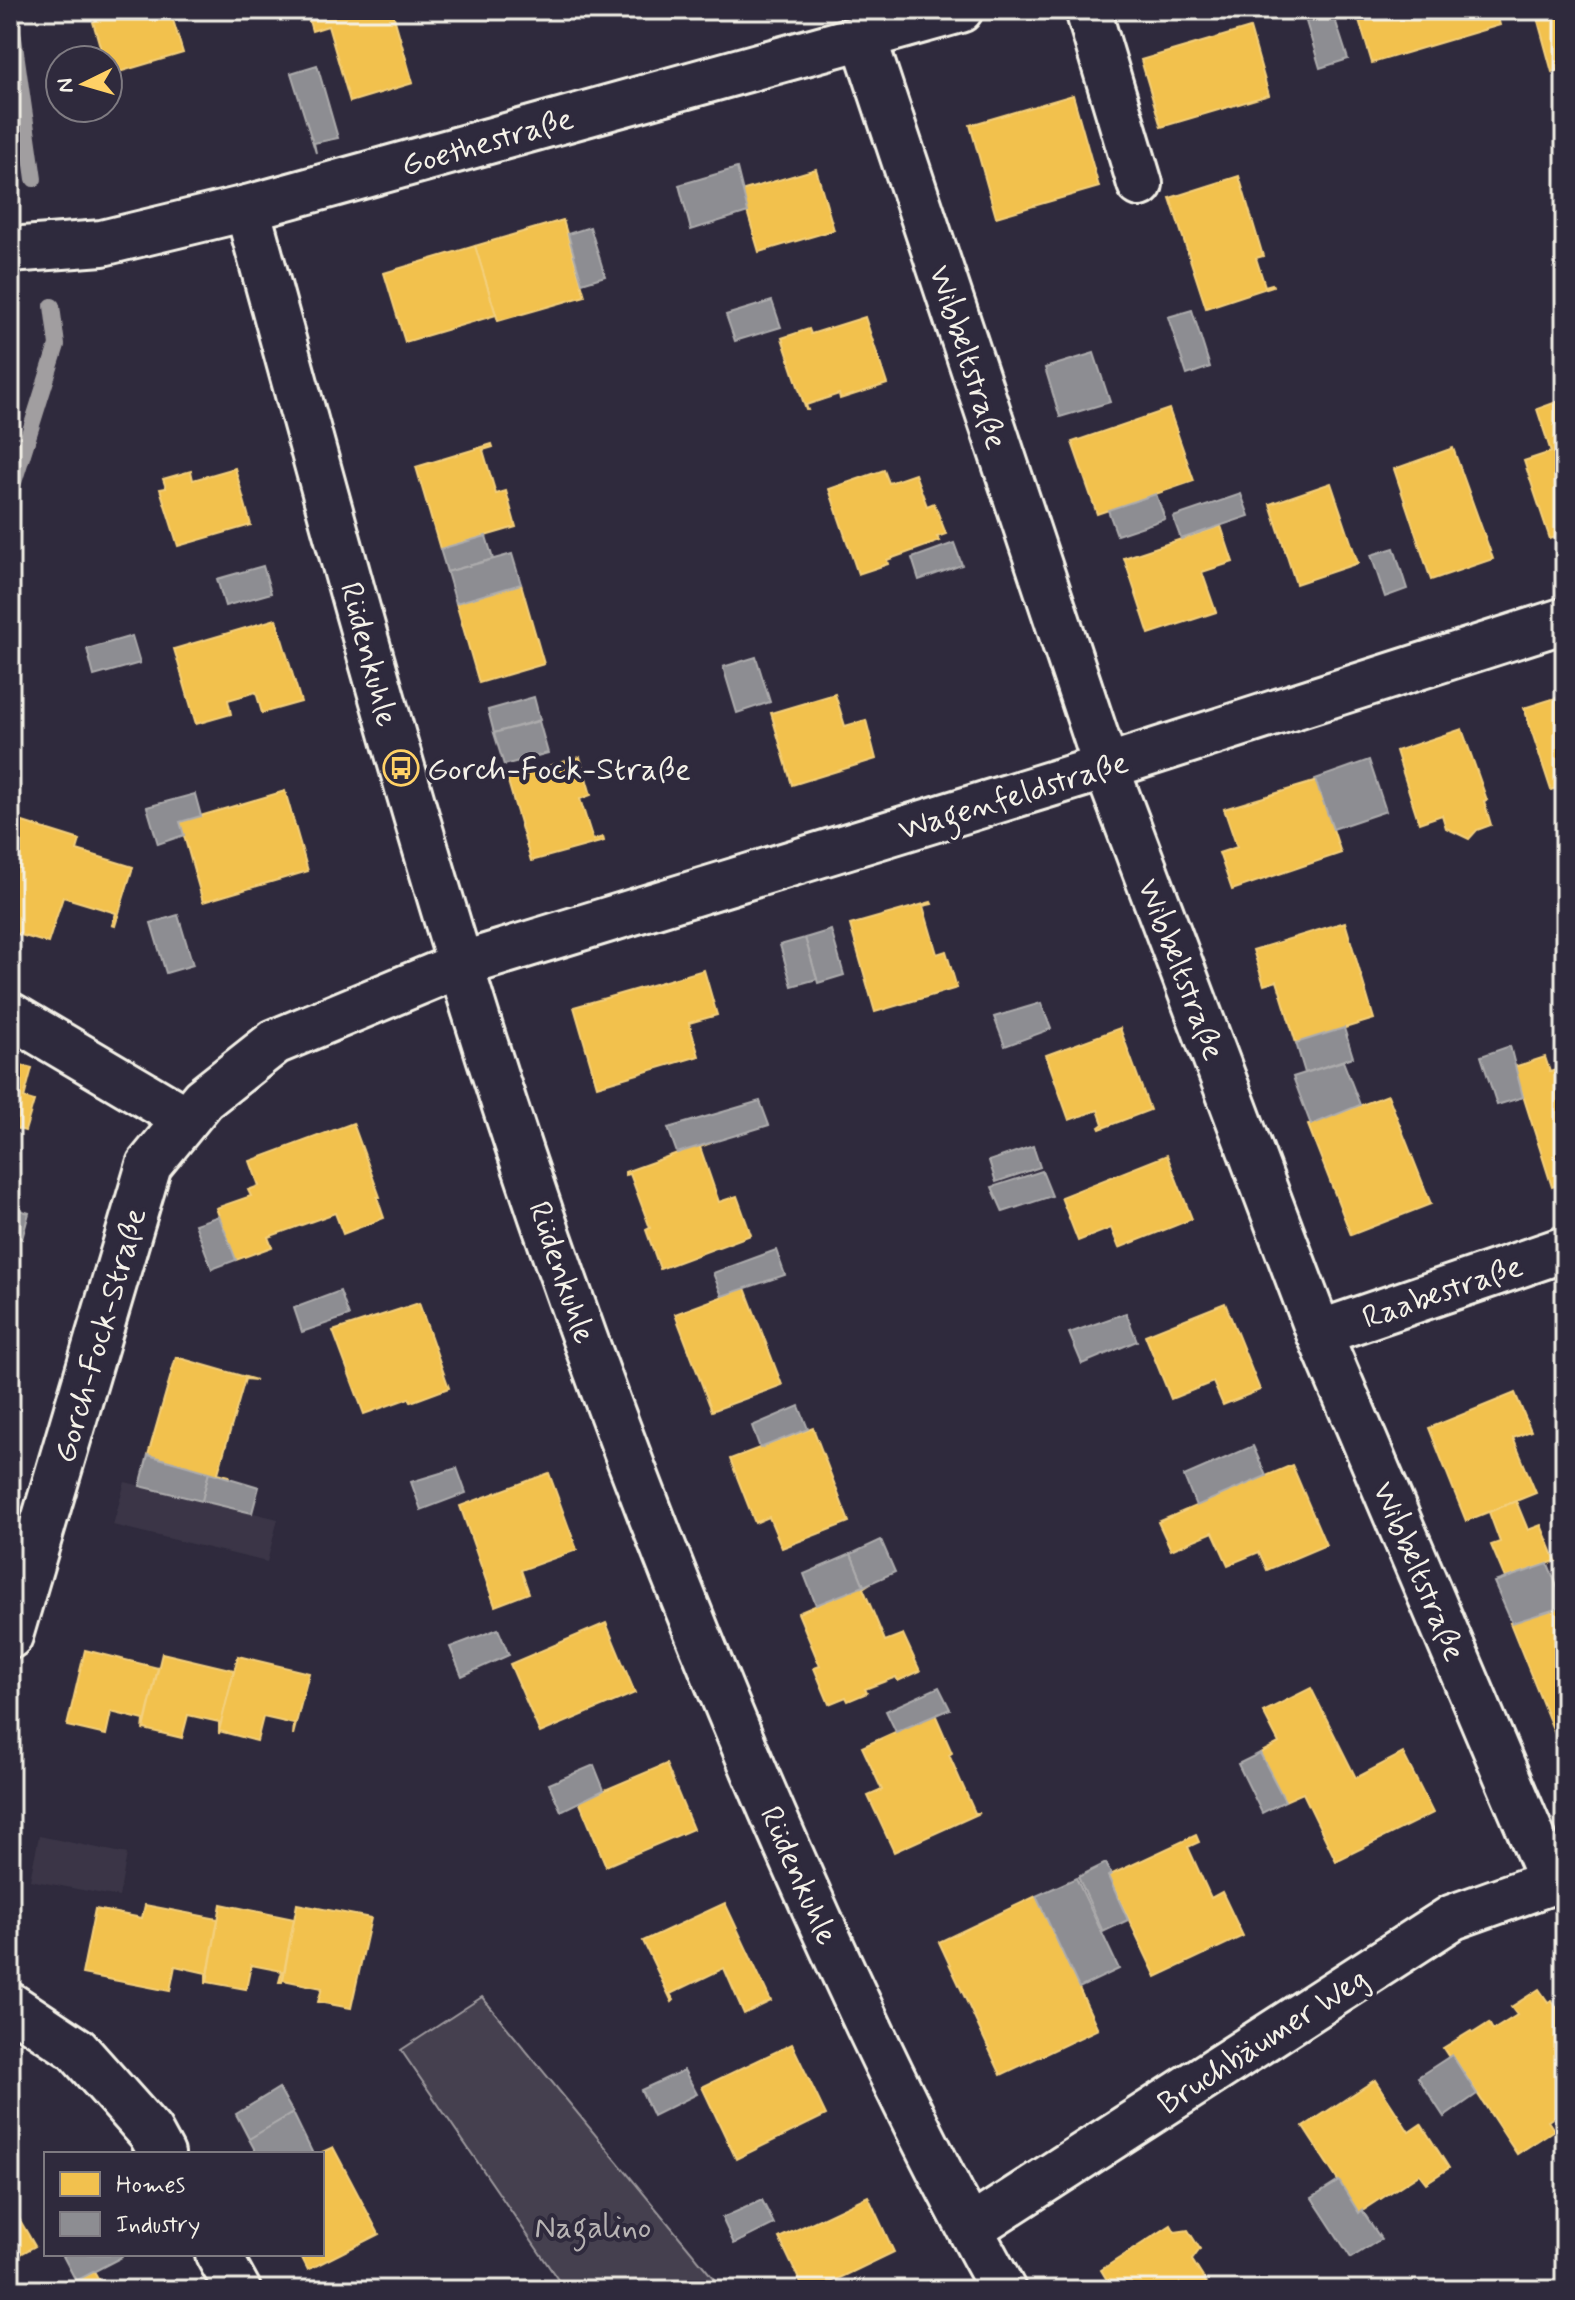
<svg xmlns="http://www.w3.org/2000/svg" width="1575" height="2300" viewBox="0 0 1575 2300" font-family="Mynerve,sans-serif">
  <rect width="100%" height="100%" fill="#2f2a3d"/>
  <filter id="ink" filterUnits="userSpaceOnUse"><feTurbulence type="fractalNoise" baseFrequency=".0125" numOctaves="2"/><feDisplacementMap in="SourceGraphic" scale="16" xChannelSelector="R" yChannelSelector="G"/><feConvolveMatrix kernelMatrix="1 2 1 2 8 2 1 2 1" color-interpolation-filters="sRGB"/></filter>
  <g filter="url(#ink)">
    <g fill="#3b3647">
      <polygon points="125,1482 278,1519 267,1562 113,1525"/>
      <polygon points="39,1836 127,1854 119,1897 30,1880"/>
    </g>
    <polygon fill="#454050" stroke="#9c989c" stroke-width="2" points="482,1997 723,2290 565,2290 401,2050"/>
    <g fill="#f2c14e" stroke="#f3cf7c" stroke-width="2">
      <polygon points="92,10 170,10 183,53 109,75 108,60 104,60 93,22 95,21"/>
      <polygon points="306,10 392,10 413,83 350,102 328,26 312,31"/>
      <polygon points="1356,10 1496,10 1500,25 1372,63"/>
      <polygon points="1535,10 1565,10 1565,68 1552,72"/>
      <polygon points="1250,28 1269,95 1161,127 1141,60"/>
      <polygon points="1073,95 1099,187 996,217 970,125"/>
      <polygon points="816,169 834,230 759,252 741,191"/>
      <polygon points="1239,176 1263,256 1256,258 1265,286 1272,284 1273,286 1206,308 1170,198"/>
      <polygon points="563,220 585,296 498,321 475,246"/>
      <polygon points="475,246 496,315 405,342 384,273"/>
      <polygon points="865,317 887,384 840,399 839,394 806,405 808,410 806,410 782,338 809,329 811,334"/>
      <polygon points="1565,399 1565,534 1550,539 1524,461 1551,452 1537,409"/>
      <polygon points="1169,409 1194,481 1097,514 1072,442"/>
      <polygon points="492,444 493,447 483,450 496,494 506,491 516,527 440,549 416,467"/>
      <polygon points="1453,448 1493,559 1431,580 1394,469"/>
      <polygon points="235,468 251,525 178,546 160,489 166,488 163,479 191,471 193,480"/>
      <polygon points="884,470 889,483 915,474 927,506 934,503 946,534 937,537 940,541 887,560 888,564 858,574 829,489"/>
      <polygon points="1331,483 1358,563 1296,584 1270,504"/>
      <polygon points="1221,526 1233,562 1202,572 1216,612 1149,634 1124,558"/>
      <polygon points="521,584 544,664 479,683 456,603"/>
      <polygon points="276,619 301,702 262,713 256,692 228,700 231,714 196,724 174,649"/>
      <polygon points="835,694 845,726 866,720 876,759 792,785 771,713"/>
      <polygon points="1565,695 1565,785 1551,790 1524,708"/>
      <polygon points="1462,729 1487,800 1484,801 1491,825 1477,830 1469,839 1446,828 1442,815 1419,823 1396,751"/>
      <polygon points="580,757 591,795 580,799 593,840 603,837 604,841 531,861 507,778"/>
      <polygon points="1317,781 1341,853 1232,890 1219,853 1237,847 1224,809"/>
      <polygon points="285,791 308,871 203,902 180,822"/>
      <polygon points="10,818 80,840 77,850 133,867 115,926 112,925 116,913 63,897 48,943 10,932"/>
      <polygon points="931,902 932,904 923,906 937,954 946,951 957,988 875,1012 850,925"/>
      <polygon points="1345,922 1374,1019 1296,1043 1277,981 1264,985 1253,950"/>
      <polygon points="704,970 717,1015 689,1023 699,1056 597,1086 574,1007"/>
      <polygon points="1120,1028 1150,1110 1100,1129 1099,1127 1103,1124 1098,1110 1069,1120 1046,1055"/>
      <polygon points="1545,1057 1550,1072 1565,1067 1565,1183 1552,1187 1514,1067"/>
      <polygon points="10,1062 32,1068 24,1098 34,1101 25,1131 15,1128 10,1146"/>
      <polygon points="1388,1095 1431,1204 1351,1235 1308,1125"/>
      <polygon points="353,1123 380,1197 377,1197 384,1218 343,1234 335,1213 268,1237 272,1247 236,1260 216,1208 251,1196 248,1190 259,1186 250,1161"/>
      <polygon points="711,1141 711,1143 700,1147 719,1202 737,1196 751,1235 660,1269 646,1230 650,1228 630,1174 625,1175 625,1172"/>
      <polygon points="1167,1155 1192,1219 1119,1248 1111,1228 1078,1241 1061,1197"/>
      <polygon points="745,1288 782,1385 712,1411 675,1314"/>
      <polygon points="419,1303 449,1388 411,1402 409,1398 364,1414 333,1331"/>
      <polygon points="1225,1303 1260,1390 1223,1405 1213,1382 1171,1399 1145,1335"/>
      <polygon points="176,1357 256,1380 245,1379 218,1473 229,1476 228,1478 148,1455"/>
      <polygon points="1515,1393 1531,1431 1513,1438 1536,1493 1466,1521 1429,1428"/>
      <polygon points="813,1428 849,1522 782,1548 769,1517 755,1523 730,1459"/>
      <polygon points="1292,1465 1326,1545 1267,1570 1259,1552 1228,1565 1213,1532 1171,1550 1158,1522"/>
      <polygon points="549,1473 577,1550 521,1570 529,1593 495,1606 460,1506"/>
      <polygon points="1516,1501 1528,1530 1541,1525 1556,1561 1505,1578 1491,1545 1500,1542 1489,1512"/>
      <polygon points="872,1582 863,1588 885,1641 903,1634 920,1671 898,1681 896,1677 865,1689 867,1693 848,1701 846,1697 829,1704 814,1668 820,1666 798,1613"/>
      <polygon points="1565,1606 1565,1759 1510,1623"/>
      <polygon points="606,1623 635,1693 540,1733 510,1664"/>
      <polygon points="85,1650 158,1668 143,1731 144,1720 111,1712 106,1735 67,1726"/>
      <polygon points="162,1653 234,1670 219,1734 219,1722 188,1715 182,1738 144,1729"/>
      <polygon points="238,1656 309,1673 293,1735 294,1724 263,1717 257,1741 219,1731"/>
      <polygon points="1311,1688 1356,1778 1403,1753 1433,1813 1336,1861 1303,1793 1285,1801 1260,1753 1279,1743 1263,1712"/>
      <polygon points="935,1714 952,1753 949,1755 975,1813 980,1813 894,1852 868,1796 882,1790 862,1747"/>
      <polygon points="666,1764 693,1829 606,1866 579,1801"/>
      <polygon points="1196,1835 1199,1842 1188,1847 1211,1898 1222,1892 1243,1936 1156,1977 1108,1876"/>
      <polygon points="1036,1896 1098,2029 1001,2075 939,1942"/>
      <polygon points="725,1903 771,2001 744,2014 724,1968 670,1994 674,2000 672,2002 643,1941"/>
      <polygon points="221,1904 294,1919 282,1982 279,1982 282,1971 251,1965 246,1989 207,1982"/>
      <polygon points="297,1904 371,1918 351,2008 318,2002 322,1988 283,1980"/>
      <polygon points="145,1905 218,1919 206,1984 206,1973 175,1966 170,1991 82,1974 95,1909 142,1918"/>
      <polygon points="1539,1989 1548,2002 1552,2000 1565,2020 1565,2110 1548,2121 1554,2130 1517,2154 1452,2055 1449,2057 1443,2048 1471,2031 1473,2033 1489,2023 1493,2030 1517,2015 1511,2007"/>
      <polygon points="792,2044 826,2115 736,2159 702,2087"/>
      <polygon points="1375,2080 1409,2132 1421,2124 1449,2168 1426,2183 1419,2174 1359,2213 1303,2127"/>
      <polygon points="333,2147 379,2234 308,2270 300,2254 322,2254 322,2154 318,2154"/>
      <polygon points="868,2196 894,2252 815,2290 804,2290 779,2238"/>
      <polygon points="10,2203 35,2246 10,2260"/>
      <polygon points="1171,2225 1175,2232 1188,2230 1200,2249 1192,2260 1211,2290 1113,2290 1101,2270"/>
      <polygon points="94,2272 104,2290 59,2290 76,2281"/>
    </g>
    <g fill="#8d8d92" stroke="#acabac" stroke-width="2">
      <polygon points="1320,10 1332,10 1348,59 1320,68 1304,15"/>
      <polygon points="317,65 338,138 314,143 316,153 291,73"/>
      <polygon points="737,168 748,212 691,230 679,185"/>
      <polygon points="590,227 605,276 582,283 568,234"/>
      <polygon points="772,301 781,327 735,341 726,315"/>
      <polygon points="1192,310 1210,367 1187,375 1168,317"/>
      <polygon points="1094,353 1110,402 1060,417 1045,368"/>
      <polygon points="1156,494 1165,519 1117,535 1108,510"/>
      <polygon points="1241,494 1249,516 1181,539 1173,517"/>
      <polygon points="486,536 493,559 447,572 440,549"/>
      <polygon points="954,543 962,565 919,580 912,558"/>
      <polygon points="1394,548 1407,589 1385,597 1371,555"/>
      <polygon points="512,554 521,584 456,603 447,572"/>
      <polygon points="263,566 271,593 225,606 217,579"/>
      <polygon points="132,636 140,663 94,676 87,649"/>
      <polygon points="756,657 770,702 737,713 723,667"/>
      <polygon points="534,697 540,720 494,733 488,710"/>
      <polygon points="539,721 548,753 504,765 494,733"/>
      <polygon points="1369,760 1386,811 1333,829 1315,779"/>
      <polygon points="195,794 201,816 180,822 184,835 158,844 147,807"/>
      <polygon points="178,915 193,965 166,973 151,923"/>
      <polygon points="831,930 844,975 818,983 805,938"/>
      <polygon points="805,938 817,979 792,986 780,945"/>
      <polygon points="1041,1003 1051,1029 1005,1046 994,1017"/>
      <polygon points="1344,1028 1353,1057 1305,1073 1296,1043"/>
      <polygon points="1510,1046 1523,1097 1497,1105 1481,1056"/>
      <polygon points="1343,1061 1360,1105 1311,1125 1293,1077"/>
      <polygon points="760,1101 769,1125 677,1153 668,1128"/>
      <polygon points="1033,1146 1040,1167 996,1182 989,1161"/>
      <polygon points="1042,1171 1052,1196 1003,1212 992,1187"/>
      <polygon points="10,1207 29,1213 22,1239 10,1236"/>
      <polygon points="219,1216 236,1260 212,1269 195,1224"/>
      <polygon points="776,1250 785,1275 722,1296 713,1273"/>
      <polygon points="340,1291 349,1316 302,1332 294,1308"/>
      <polygon points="1126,1313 1137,1341 1082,1364 1069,1333"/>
      <polygon points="799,1406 808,1429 760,1448 752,1426"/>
      <polygon points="1253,1446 1266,1476 1196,1506 1184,1476"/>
      <polygon points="148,1455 209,1472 202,1501 140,1486"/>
      <polygon points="457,1468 466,1493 421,1510 411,1482"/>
      <polygon points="209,1472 259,1487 252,1513 202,1501"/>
      <polygon points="881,1540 895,1572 864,1586 851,1554"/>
      <polygon points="851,1554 864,1586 816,1605 804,1574"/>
      <polygon points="1548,1564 1565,1606 1512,1623 1494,1582"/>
      <polygon points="498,1629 509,1655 462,1676 450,1647"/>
      <polygon points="939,1687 950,1709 896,1732 886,1711"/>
      <polygon points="1260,1753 1285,1801 1262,1813 1238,1764"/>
      <polygon points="594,1765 604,1790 561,1811 549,1784"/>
      <polygon points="1106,1863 1111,1874 1108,1876 1128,1920 1103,1932 1078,1877"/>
      <polygon points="1076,1878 1119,1969 1079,1988 1036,1896"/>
      <polygon points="1452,2055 1477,2094 1444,2117 1418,2077"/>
      <polygon points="684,2070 697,2094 653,2116 641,2090"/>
      <polygon points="279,2088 293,2113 249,2139 236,2114"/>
      <polygon points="293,2113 313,2154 257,2154 249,2139"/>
      <polygon points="1339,2181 1359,2213 1362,2210 1381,2239 1351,2258 1312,2198"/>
      <polygon points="762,2200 774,2224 734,2244 722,2218"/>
      <polygon points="66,2254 121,2254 122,2257 76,2281 63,2256"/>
    </g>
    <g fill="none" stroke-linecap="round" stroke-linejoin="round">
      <g stroke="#a19ea0" stroke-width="16">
        <polyline points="10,10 34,179"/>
        <polyline points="10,495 57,345 52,306"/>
      </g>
      <defs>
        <g id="minor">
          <polyline points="1088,10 1140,184"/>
          <polyline points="863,36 1106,767 1319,1333 1552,1883"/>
          <path d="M 247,208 C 316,459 383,711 459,960 C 543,1237 644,1511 757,1777 C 832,1952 911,2124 1003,2290"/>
          <polyline points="10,250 102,243 247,208 960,10"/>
          <polyline points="10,1015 186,1119"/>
          <polyline points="1319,1333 1565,1249"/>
          <polyline points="10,1636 149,1165 203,1099 275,1042 460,965 1106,767 1565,620"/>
          <polyline points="10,2005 76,2049 150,2132 162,2154"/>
          <polyline points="971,2228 1453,1917 1565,1877"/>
          <polyline points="218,2254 238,2290"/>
        </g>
      </defs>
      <use href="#minor" stroke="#f4f1e8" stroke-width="50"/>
      <use href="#minor" stroke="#2f2a3d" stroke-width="44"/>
    </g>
  </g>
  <defs>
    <symbol id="bus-ring" viewBox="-11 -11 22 22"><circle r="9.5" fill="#2f2a3d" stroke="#ffd166" stroke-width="1.5"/><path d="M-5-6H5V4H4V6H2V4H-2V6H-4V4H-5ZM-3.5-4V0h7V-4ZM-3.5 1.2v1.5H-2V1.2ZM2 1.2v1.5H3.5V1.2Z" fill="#ffd166"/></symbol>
  </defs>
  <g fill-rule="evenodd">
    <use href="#bus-ring" x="381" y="748" width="40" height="40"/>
  </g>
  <g text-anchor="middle" stroke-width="8" stroke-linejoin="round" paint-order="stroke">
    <g font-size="32" fill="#f4f1e8" stroke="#2f2a3d">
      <text transform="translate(487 141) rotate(-16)" y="11">Goethestraße</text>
      <text transform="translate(969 357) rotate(72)" y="11">Wibbeltstraße</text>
      <text transform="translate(370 654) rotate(75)" y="11">Rüdenkuhle</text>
      <text transform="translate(1013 795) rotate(-17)" y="11">Wagenfeldstraße</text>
      <text transform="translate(1182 969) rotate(69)" y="11">Wibbeltstraße</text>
      <text transform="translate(563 1272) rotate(71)" y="11">Rüdenkuhle</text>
      <text transform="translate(1442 1291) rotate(-19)" y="11">Raabestraße</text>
      <text transform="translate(99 1335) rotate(-74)" y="11">Gorch-Fock-Straße</text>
      <text transform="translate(1420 1571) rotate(67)" y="11">Wibbeltstraße</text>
      <text transform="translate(800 1875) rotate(66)" y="11">Rüdenkuhle</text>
      <text transform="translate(1262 2040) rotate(-33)" y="11">Bruchbäumer Weg</text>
    </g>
    <g font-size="32" fill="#f4f1e8" stroke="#2f2a3d" text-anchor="start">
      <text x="427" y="779">Gorch-Fock-Straße</text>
    </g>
    <g font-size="32" fill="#b7b3b3" stroke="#2f2a3d">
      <text x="593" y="2237">Nagalino</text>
    </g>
  </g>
  <rect width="1575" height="2300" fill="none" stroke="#2f2a3d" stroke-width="40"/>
  <rect x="20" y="20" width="1535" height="2260" fill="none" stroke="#f4f1e8" stroke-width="3" filter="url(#ink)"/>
  <rect x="44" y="2152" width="280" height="104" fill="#2f2a3d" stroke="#7e7a81" stroke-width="2"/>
  <rect x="60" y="2172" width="40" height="24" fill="#f2c14e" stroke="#7e7a81" stroke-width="2"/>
  <text x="116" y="2192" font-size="24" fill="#f4f1e8">Homes</text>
  <rect x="60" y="2212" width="40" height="24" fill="#8d8d92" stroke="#7e7a81" stroke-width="2"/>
  <text x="116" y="2232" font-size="24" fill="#f4f1e8">Industry</text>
  <g transform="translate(84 84) rotate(265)"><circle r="38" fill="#2f2a3d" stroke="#7e7a81" stroke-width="2"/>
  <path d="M0-6L14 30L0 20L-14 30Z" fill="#ffd166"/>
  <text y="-12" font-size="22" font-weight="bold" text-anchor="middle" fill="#f4f1e8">N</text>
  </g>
</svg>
